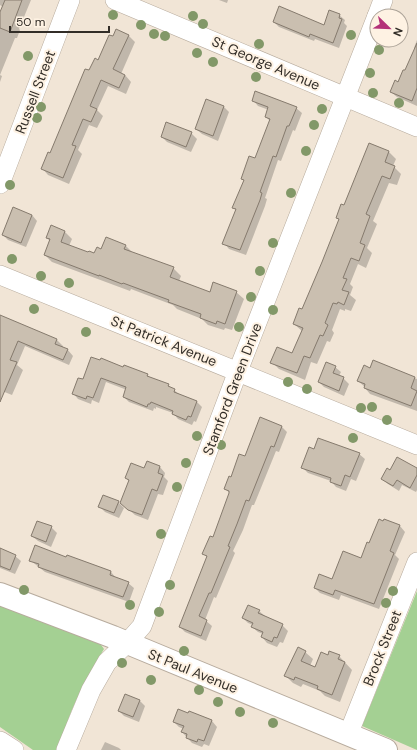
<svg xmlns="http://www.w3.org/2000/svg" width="417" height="750" font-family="'DM Sans',sans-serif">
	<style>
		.green { fill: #a4d093 }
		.shadow { fill: #0003 }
		.building { fill: #cabfb0; stroke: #857a6d }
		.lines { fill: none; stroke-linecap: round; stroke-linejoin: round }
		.minor-casing { stroke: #b7ab9d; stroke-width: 20 }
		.major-casing { stroke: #b7ab9d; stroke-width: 24 }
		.minor { stroke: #fff; stroke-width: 19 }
		.major { stroke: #fff; stroke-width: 22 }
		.tree { fill: #829868 }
		.labels { text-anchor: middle; stroke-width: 4; stroke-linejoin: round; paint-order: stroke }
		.street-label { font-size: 14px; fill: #322d27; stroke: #fef2e3 }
	</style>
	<rect width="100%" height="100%" fill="#f1e5d6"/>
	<g class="green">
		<polygon points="417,591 417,750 362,726"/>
		<path d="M0 604 99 642 104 649C85 680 67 714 59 750H33L0 727Z"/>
	</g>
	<g class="shadow">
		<polygon points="0,0 31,0 19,29 20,30 17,38 15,38 0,75 2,76 0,82 0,14 3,7 0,5"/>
		<polygon points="219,0 228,0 227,3"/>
		<polygon points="339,15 345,20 344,23 347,26 339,48 315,39 314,41 279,27 274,22 325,26"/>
		<polygon points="128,35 135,42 121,74 125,75 131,82 126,94 108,86 97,110 103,116 97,128 89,125 78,150 82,154 69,184 48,175 42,168 51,154 90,72 113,37"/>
		<polygon points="417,40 417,106 397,97 391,92 405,72 415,50 414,48"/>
		<polygon points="253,100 296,108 302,113 295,131 293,130 281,161 278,160 265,198 267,199 265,206 246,255 229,249 224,243 236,210 233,208 244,181 242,179 256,159 270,121 266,117 269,110 258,106"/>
		<polygon points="207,101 224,107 229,112 218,141 202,134 196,129"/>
		<polygon points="191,133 197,139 191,152 167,142 162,137"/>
		<polygon points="369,145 389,152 396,159 393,166 401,174 397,185 389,183 373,221 377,224 367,248 372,253 366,268 358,264 350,284 353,287 350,295 356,300 351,311 345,309 345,311 340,309 332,330 334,333 330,342 327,341 317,364 311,362 305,380 279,369 272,362 293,355 302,331 294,324 303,310 339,220 337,217 344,206"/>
		<polygon points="32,215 37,221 26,247 8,240 3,235"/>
		<polygon points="64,231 72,239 69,246 89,254 95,254 102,250 126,246 133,253 173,268 181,276 179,281 210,293 236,292 244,299 232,330 225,328 224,330 208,325 202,319 177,309 173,305 131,289 130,291 52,262 45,255 50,241 47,238"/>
		<polygon points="0,316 57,340 63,346 63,348 67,349 73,356 69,365 25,346 17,365 23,370 12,395 2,391 0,395"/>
		<polygon points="373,361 417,379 417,411 370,394 365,388 365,387 358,381 370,369"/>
		<polygon points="335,367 341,372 339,376 343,378 349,384 344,396 324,387 319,382"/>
		<polygon points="124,368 147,375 151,378 168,385 180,395 197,402 202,407 196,422 194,421 192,425 178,419 173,413 156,407 156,409 154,408 153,411 129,402 124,397 127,390 106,382 99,403 92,400 91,404 78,399 73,393 83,381"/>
		<polygon points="282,427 287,432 279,452 276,451 254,505 252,505 243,530 233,551 235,553 216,598 214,597 205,620 212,626 206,641 185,632 180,627 208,558 203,553 214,538 230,493 225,489 245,457"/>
		<polygon points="359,454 365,459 356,481 351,479 346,491 336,487 331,481 308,473 302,467"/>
		<polygon points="147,463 160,467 165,473 164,477 168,481 163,495 158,494 148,520 135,515 127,508 129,481 126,478 145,469"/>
		<polygon points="417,469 417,490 416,492 402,485 399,491 388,484 382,479 390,471"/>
		<polygon points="118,502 124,508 119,518 105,512 99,506"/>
		<polygon points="385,520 400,526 405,532 395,555 399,559 379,609 341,595 339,600 320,593 315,588 333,580 362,559"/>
		<polygon points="51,527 57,533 51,547 38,541 32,536"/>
		<polygon points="0,549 15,556 21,561 15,574 0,568"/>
		<polygon points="68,556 111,572 116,578 128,583 134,588 129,602 45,572 30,560 67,558"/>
		<polygon points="259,611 265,616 264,617 282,625 288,631 283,643 280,642 277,647 267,643 262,637 263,634 258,632 252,627 253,625 248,623 243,618"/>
		<polygon points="305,652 313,659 310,666 315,669 328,656 339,656 352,670 340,702 325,696 320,691 303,684 301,687 293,683 286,676"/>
		<polygon points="140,701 145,706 139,722 124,716 119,711"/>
		<polygon points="190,712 212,721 217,727 209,746 204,744 202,747 192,743 182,732 184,729 179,727 174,722 189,715"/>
		<polygon points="105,742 119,748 121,750 101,750"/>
	</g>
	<g class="building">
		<polygon points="5,0 22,0 10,32 0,28 0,12"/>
		<polygon points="279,6 324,25 329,10 340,14 339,18 342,19 333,43 310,34 309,37 273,22"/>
		<polygon points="116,29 129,35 113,69 125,75 119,88 101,80 90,106 97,109 91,122 83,119 72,145 76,146 63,178 41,169 48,152 50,153 85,69 89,70 95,58 98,60 109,35 113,36"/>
		<polygon points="417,43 417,88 412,101 390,92 395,80 398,82 403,70 405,70"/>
		<polygon points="255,91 297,107 289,126 287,126 276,157 273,156 260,192 262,193 260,200 240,250 222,244 236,209 232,208 244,180 241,179 249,156 255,158 270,119 265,117 268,107 252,101"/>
		<polygon points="206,99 224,106 213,136 195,129"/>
		<polygon points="166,122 192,132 186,147 161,137"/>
		<polygon points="369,143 389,151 385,162 395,166 390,179 382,176 366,214 370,216 360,243 365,245 359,261 351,258 343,278 347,279 342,290 349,292 344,305 338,302 337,304 333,303 325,323 328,325 323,336 320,335 310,358 304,356 297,373 270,363 277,347 292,353 303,328 293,324 299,308 302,309 322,262 339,219 336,218 341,204 344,205"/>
		<polygon points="13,207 32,215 21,243 2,235"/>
		<polygon points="51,225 65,231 61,242 88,252 89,251 94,253 97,247 101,249 106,237 126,245 124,249 174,267 170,277 210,292 213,282 237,291 225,324 217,321 216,324 200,318 201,314 168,302 169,300 123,283 122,284 99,275 99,276 44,255 50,239 46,238"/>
		<polygon points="0,315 57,339 55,344 68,349 63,360 18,341 10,360 17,362 0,402"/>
		<polygon points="91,357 100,360 101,358 123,367 124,365 148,374 147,376 169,384 168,386 175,389 174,392 197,401 191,417 188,416 186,420 172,414 173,411 151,402 150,404 148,404 147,407 123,397 126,387 101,378 93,398 87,396 86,399 72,394 78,378 83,379"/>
		<polygon points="373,360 415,377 411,388 417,391 411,406 364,388 365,384 357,381 364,365 370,368"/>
		<polygon points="326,362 336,366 333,373 344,377 339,391 318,382"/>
		<polygon points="260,417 282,426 274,447 271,446 249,501 246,500 237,524 228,546 230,547 211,593 209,593 199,616 207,620 201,636 179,627 207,556 202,554 210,536 213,537 229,493 229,491 224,489 229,476 231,477 239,454 245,456"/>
		<polygon points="318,438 360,453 350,477 345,475 341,486 330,482 331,478 301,468 309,447 314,449"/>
		<polygon points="397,457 417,468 417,475 410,488 397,480 393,486 381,479 387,468 390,470"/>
		<polygon points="147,461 160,466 158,473 163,475 157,491 152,489 142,515 128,510 120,503 129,480 125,478 131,463 144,468"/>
		<polygon points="103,495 119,501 114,513 98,507"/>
		<polygon points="379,519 383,521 384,519 400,525 390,551 394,553 374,604 335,590 333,595 314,588 319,574 332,579 343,551 361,558 367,542 369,543"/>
		<polygon points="37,521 52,526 46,542 31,536"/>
		<polygon points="35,545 66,557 67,555 111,571 110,575 129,582 123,597 38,567 39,564 29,561"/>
		<polygon points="0,548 16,555 10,570 0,566"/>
		<polygon points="248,605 260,610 258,613 283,624 277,638 274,637 272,642 261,637 263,632 251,627 253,623 242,618"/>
		<polygon points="298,647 306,651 301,661 315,667 321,652 328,655 329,651 340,655 338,659 345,662 332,695 317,689 318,686 295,677 294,680 284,676"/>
		<polygon points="125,694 140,700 133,717 118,711"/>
		<polygon points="178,709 188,713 189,711 212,720 204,741 198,739 197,742 186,738 187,734 181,732 184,726 173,722"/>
	</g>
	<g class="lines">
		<g class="minor-casing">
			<g id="minor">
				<polyline points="115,0 417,127"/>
				<polyline points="377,16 383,0"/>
				<polyline points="0,184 70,0"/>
				<polyline points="0,275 417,445"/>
				<polyline points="348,735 417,562"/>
				<polyline points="0,741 14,750"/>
				<polyline points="66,750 91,690 107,662 127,643 142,626 238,371 377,16"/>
			</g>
		</g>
		<g class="major-casing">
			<polyline id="major" points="0,594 113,637 386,750"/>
		</g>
		<use href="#minor" class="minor"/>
		<use href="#major" class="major"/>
	</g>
	<g class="tree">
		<circle cx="113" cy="15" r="5"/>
		<circle cx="193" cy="16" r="5"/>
		<circle cx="203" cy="24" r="5"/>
		<circle cx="141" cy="25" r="5"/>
		<circle cx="154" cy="34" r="5"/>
		<circle cx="351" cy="35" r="5"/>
		<circle cx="165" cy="36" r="5"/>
		<circle cx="259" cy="44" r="5"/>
		<circle cx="379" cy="50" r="5"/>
		<circle cx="197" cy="53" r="5"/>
		<circle cx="28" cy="56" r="5"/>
		<circle cx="213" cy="62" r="5"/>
		<circle cx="370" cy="73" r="5"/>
		<circle cx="256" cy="77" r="5"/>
		<circle cx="373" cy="93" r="5"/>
		<circle cx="399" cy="103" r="5"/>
		<circle cx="41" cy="107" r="5"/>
		<circle cx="322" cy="109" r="5"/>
		<circle cx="37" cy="118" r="5"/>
		<circle cx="314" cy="125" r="5"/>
		<circle cx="306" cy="151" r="5"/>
		<circle cx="10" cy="185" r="5"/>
		<circle cx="291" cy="193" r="5"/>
		<circle cx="273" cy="243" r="5"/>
		<circle cx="12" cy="259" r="5"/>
		<circle cx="260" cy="271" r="5"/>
		<circle cx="41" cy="276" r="5"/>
		<circle cx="69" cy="283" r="5"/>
		<circle cx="251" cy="297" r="5"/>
		<circle cx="34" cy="309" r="5"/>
		<circle cx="273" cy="310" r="5"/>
		<circle cx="239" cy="327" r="5"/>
		<circle cx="86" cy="332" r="5"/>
		<circle cx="288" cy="382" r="5"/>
		<circle cx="307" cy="389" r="5"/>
		<circle cx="372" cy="407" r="5"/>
		<circle cx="361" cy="408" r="5"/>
		<circle cx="387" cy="420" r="5"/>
		<circle cx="197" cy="436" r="5"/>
		<circle cx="353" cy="438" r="5"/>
		<circle cx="221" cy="445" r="5"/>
		<circle cx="186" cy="463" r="5"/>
		<circle cx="177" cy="487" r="5"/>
		<circle cx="161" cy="534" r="5"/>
		<circle cx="170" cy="585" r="5"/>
		<circle cx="24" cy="590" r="5"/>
		<circle cx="393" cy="591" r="5"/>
		<circle cx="386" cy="603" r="5"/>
		<circle cx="130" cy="605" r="5"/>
		<circle cx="159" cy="612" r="5"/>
		<circle cx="184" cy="651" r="5"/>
		<circle cx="122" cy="663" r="5"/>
		<circle cx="151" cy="680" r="5"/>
		<circle cx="199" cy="690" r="5"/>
		<circle cx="218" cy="702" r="5"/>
		<circle cx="240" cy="712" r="5"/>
		<circle cx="273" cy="723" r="5"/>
	</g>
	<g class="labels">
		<g class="street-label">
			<text transform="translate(266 63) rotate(23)" y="5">St George Avenue</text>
			<text transform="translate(35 92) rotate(-69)" y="5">Russell Street</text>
			<text transform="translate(164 341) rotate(22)" y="5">St Patrick Avenue</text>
			<text transform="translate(232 389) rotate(-69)" y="5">Stamford Green Drive</text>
			<text transform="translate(382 648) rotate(-68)" y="5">Brock Street</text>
			<text transform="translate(193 671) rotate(22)" y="5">St Paul Avenue</text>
		</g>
	</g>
	<g transform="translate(389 28) rotate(113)"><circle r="19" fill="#fef2e3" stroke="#aca398"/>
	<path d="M0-3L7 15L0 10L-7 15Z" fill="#b43178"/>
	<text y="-6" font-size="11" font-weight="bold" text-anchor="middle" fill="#322d27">N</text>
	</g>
	<path d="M10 26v6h99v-6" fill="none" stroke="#322d27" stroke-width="2"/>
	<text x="16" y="26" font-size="12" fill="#322d27" stroke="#fef2e3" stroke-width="3" paint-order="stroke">50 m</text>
</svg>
